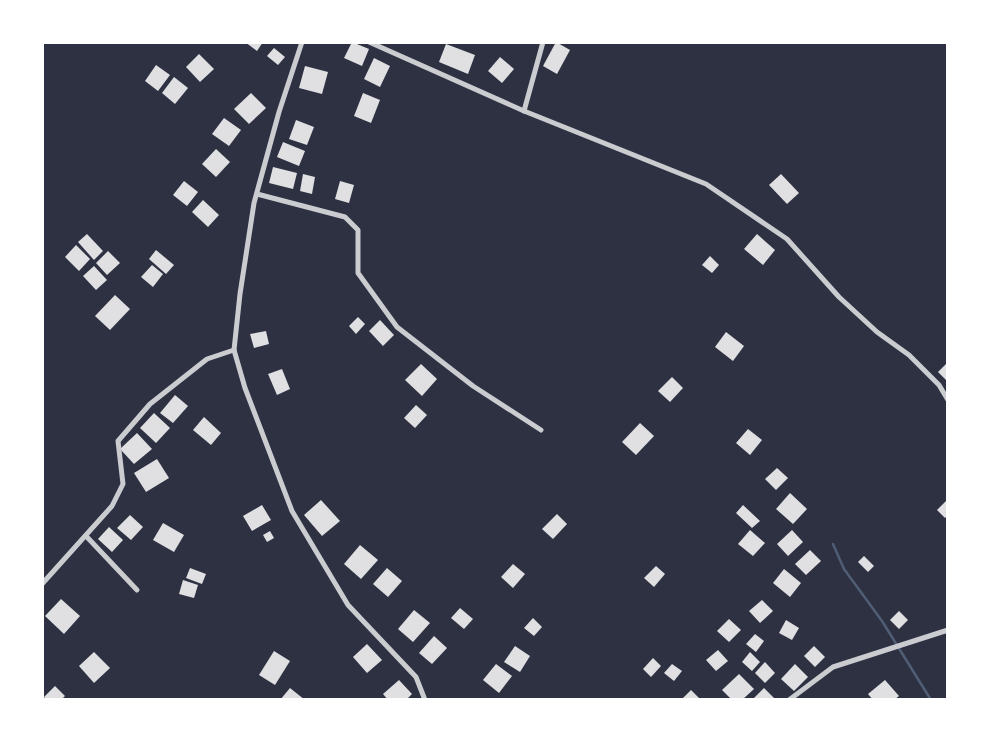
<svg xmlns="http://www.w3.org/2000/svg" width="990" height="742" font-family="'Titillium Web',sans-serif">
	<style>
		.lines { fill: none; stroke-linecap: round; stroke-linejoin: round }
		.stream { stroke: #4f5d75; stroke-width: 2.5 }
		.building { fill: #e0e0e3 }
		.minor { stroke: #caccd0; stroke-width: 5 }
	</style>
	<rect width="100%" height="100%" fill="#2d3142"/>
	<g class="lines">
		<polyline class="stream" points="833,544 844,569 882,621 931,700"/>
	</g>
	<g class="building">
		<polygon points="245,42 263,42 257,51"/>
		<polygon points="352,42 369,49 362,66 344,58"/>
		<polygon points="556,42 570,50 557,74 543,66"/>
		<polygon points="446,44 475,55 468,74 439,62"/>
		<polygon points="274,48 285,57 278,65 267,56"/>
		<polygon points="199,54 214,69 200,82 186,67"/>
		<polygon points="500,57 514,69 502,83 488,71"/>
		<polygon points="374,58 390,66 380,87 364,79"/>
		<polygon points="156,65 170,75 158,91 145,81"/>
		<polygon points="305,66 328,72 322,94 299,88"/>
		<polygon points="174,77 188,88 175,104 162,93"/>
		<polygon points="251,93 266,108 249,124 234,109"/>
		<polygon points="363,93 380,100 371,123 354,116"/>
		<polygon points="224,118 241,130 229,146 212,134"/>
		<polygon points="296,120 314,127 307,145 289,139"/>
		<polygon points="283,142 305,151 299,166 277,157"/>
		<polygon points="216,149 230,162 216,177 202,164"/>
		<polygon points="273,167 297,173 293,189 269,183"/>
		<polygon points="303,174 315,177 312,194 300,191"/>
		<polygon points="781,174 799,193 787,204 769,185"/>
		<polygon points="184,181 198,192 187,206 173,195"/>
		<polygon points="340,181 354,185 349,203 335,199"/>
		<polygon points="203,200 219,215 208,227 192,212"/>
		<polygon points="87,234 103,251 94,260 78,242"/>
		<polygon points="757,234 775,250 763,265 744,249"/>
		<polygon points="76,245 90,259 79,271 65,257"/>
		<polygon points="156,250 174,265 166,274 149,259"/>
		<polygon points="108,251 120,263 107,275 96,263"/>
		<polygon points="710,256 719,265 712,273 702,265"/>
		<polygon points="152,265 163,274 153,287 141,277"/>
		<polygon points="94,266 107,280 96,290 83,276"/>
		<polygon points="115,295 130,309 110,330 95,316"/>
		<polygon points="358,317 365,324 356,334 349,326"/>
		<polygon points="380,320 394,335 383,346 369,331"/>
		<polygon points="266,331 269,344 254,348 250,334"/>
		<polygon points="726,332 744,346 733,361 715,347"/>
		<polygon points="948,362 948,382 938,372"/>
		<polygon points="421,364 437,379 422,396 405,380"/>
		<polygon points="282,369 290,389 277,395 268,374"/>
		<polygon points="672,377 683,388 670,402 658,391"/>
		<polygon points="175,395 188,406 173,423 160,413"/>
		<polygon points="416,405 427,415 415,428 404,418"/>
		<polygon points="154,413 170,428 156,443 140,428"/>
		<polygon points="204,417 221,433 211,445 193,430"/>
		<polygon points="640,423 654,436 636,455 622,442"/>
		<polygon points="748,429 762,440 750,455 736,443"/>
		<polygon points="137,433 152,449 134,464 120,449"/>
		<polygon points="157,459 169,478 146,492 134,473"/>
		<polygon points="777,468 788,478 776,490 765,479"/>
		<polygon points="790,493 807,509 793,524 776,509"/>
		<polygon points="321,500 340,521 322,536 304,515"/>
		<polygon points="946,501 948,503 948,515 945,518 937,510"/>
		<polygon points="262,505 271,520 252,531 243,516"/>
		<polygon points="743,505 760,521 752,528 736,513"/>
		<polygon points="557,514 567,524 553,539 542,529"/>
		<polygon points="130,515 143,527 131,540 117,528"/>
		<polygon points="163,523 184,535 174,552 153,540"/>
		<polygon points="109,527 123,540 112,552 98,539"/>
		<polygon points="750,530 765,543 753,556 738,544"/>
		<polygon points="792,530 803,542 788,556 777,544"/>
		<polygon points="270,531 274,538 267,542 263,535"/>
		<polygon points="360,545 378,560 361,579 344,564"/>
		<polygon points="810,550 821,561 806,575 795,564"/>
		<polygon points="864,556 874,566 868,572 858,562"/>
		<polygon points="513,564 525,574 513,588 501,577"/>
		<polygon points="656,566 665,574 654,587 644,578"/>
		<polygon points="190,568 206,574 202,584 186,578"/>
		<polygon points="387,568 402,581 388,597 373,584"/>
		<polygon points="784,569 801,583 790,597 773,583"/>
		<polygon points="183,580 198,585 194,598 179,594"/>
		<polygon points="61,599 80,616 64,634 45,616"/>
		<polygon points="762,600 773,611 760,623 749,611"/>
		<polygon points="460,608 473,619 464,629 451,618"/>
		<polygon points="414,610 430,623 413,642 398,629"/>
		<polygon points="899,611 908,620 899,629 890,620"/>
		<polygon points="533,618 542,627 534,636 524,628"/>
		<polygon points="729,619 741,630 729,642 717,631"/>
		<polygon points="786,620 799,628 792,640 779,633"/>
		<polygon points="755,634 764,641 756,652 746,644"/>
		<polygon points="434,636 447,648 432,664 419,653"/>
		<polygon points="367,644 382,660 367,673 353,657"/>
		<polygon points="515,646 530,656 520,672 504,662"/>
		<polygon points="814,646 825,657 815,667 804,656"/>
		<polygon points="718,650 728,661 716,671 706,660"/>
		<polygon points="274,651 290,661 275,685 259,675"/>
		<polygon points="94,652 110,668 94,683 79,666"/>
		<polygon points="750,652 760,662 752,671 742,662"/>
		<polygon points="653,658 661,666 651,677 643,669"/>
		<polygon points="765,662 775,673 765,683 755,673"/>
		<polygon points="496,664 512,676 499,693 483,680"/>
		<polygon points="672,664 682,671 674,681 664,673"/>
		<polygon points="795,664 808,677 794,691 781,679"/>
		<polygon points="739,674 754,689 742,700 732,700 722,690"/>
		<polygon points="399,680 412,694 406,700 388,700 383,694"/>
		<polygon points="885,680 899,696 894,700 873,700 868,694"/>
		<polygon points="55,686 65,696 61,700 47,700 44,697"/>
		<polygon points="290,688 305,700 280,700"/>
		<polygon points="764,688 776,700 752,700"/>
		<polygon points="691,690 701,700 681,700"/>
	</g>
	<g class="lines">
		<g class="minor">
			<polyline points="302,42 279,112 254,203 240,294 234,350 245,388 292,511 348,605 416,677 425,700"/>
			<polyline points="369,42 524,111 706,184 787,239 839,297 877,332 909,355 939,385 948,400"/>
			<polyline points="524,111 543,42"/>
			<polyline points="257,194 345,217 358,230 358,273 397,327 473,386 541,430"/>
			<polyline points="86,536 137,590"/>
			<polyline points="42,584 112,506 123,484 118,441 150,404 207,359 234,350"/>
			<polyline points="789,700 833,667 948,630"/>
		</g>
	</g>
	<rect width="990" height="742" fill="none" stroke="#ffffff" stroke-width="88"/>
</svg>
